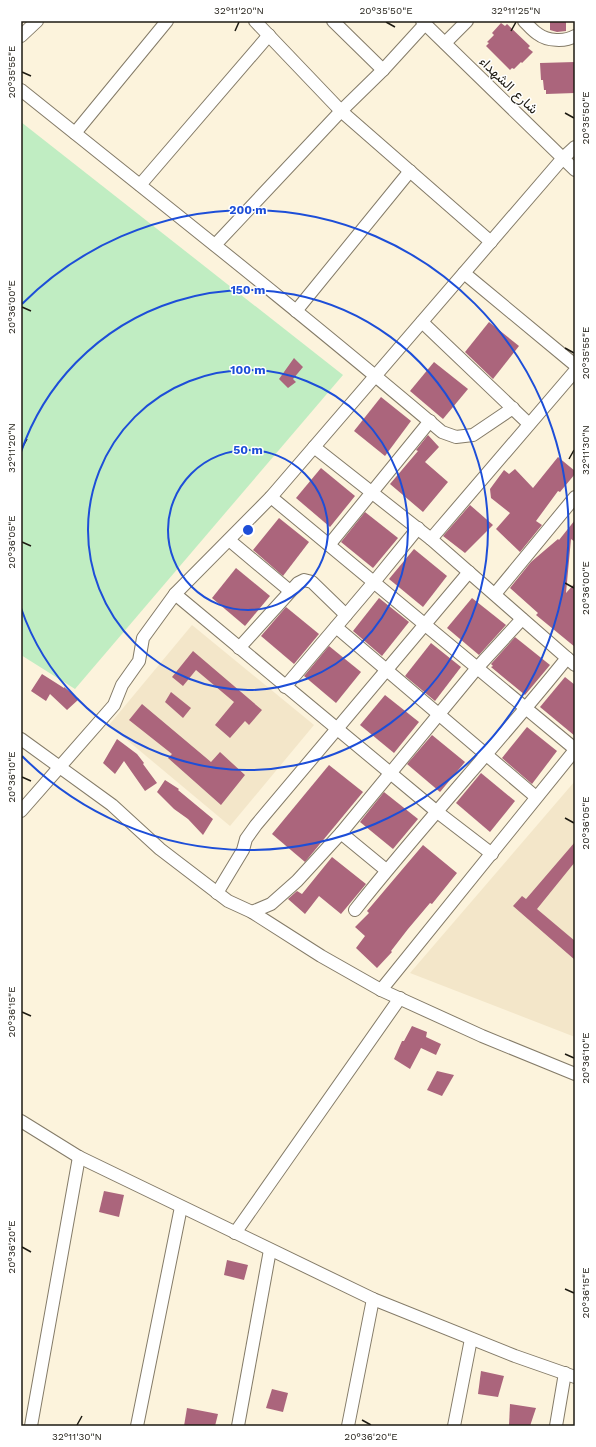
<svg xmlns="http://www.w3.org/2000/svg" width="596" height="1447" font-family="'Work Sans',Vazirmatn,sans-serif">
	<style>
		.built { fill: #f3e6c9 }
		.green { fill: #c0edc2 }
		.building { fill: #ab657c }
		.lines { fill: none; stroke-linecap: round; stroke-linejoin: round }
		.minor-casing { stroke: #847b68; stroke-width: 14 }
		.minor { stroke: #fff; stroke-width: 12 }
		.ticks { fill: none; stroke: #1d1a12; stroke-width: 1.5 }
		.ring { fill: none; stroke: #1d4ed8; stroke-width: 2 }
		.labels { text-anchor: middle; stroke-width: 3; stroke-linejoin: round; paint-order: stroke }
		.street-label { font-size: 14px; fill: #1d1a12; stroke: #fff }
		.centre { fill: #1d4ed8; stroke: #fff; stroke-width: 2 }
		.ring-label { font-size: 12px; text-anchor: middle; font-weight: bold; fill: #1d4ed8; stroke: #fff; stroke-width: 3; stroke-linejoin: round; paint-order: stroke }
		.neatline { fill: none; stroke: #1d1a12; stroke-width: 1.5 }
		.ticks-label { font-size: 10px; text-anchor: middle; fill: #1d1a12 }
	</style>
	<rect width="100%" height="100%" fill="#fcf3dc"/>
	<g class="built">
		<polygon points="192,625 314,725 230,826 109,725"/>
		<polygon points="575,781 575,1037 410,973"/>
	</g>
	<polygon class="green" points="21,122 343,375 75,689 21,655"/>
	<g class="building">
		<polygon points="550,21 566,21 566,31 557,32 550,30"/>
		<polygon points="501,23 505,26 507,24 530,46 528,48 533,52 522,63 521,62 514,69 512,68 510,70 486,46 489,43 487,42 494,35 492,33"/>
		<polygon points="575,62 575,93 546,94 546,90 544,90 543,80 541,80 540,63"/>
		<polygon points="489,322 519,346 493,379 465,352"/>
		<polygon points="294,358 303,367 293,379 296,382 288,388 279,379"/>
		<polygon points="434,362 468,389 443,419 410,391"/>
		<polygon points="381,397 411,421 385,456 354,431"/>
		<polygon points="428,435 439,447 425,462 448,482 423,512 390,484 418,451 416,450"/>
		<polygon points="558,457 575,471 575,474 560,492 558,491 536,521 542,525 520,552 496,529 510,513 491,498 490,489 504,470 509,474 515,469 533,488"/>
		<polygon points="321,468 355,496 330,527 296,498"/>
		<polygon points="470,505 493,525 465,553 443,536"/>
		<polygon points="365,512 398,538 373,568 341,542"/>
		<polygon points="279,518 309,542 283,576 253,550"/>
		<polygon points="575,520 575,542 571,539 566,593 575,583 575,647 536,615 538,613 510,588 531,562 558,539 559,540"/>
		<polygon points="414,549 447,576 423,607 389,579"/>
		<polygon points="236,568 270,596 245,626 212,598"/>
		<polygon points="379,598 409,622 382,656 353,631"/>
		<polygon points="472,598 506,625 479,655 447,628"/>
		<polygon points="286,607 319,634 294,664 261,636"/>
		<polygon points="515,637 550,665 525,695 491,667 493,666 491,664"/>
		<polygon points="431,643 461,667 435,701 405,676"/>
		<polygon points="329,646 361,672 336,703 304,676"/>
		<polygon points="193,651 262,710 249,725 245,721 230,738 215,725 234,702 196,670 183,686 172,677"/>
		<polygon points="42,674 64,688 64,687 79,699 67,710 50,694 46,701 31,691"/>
		<polygon points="565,677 575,685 575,736 540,707"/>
		<polygon points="171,692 191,708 183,718 165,702"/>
		<polygon points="385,695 419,722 394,753 360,725"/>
		<polygon points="142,704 211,762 220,752 245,775 221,805 168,758 172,754 129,720"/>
		<polygon points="527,727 557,751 532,784 502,758"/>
		<polygon points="432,735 465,762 440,792 407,764"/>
		<polygon points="117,739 137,754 144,763 143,764 157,783 145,791 124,761 115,774 103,763"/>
		<polygon points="329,765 363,792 305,862 272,834"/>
		<polygon points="481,773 515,801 490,832 456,803"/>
		<polygon points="165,780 179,789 178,790 213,819 203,835 188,819 174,809 157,792"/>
		<polygon points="384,792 418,819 393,849 360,822"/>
		<polygon points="575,842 575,862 537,909 575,941 575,960 513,906 522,896 526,899"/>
		<polygon points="423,845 457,873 432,904 430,903 408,929 391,951 392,952 377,968 356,948 365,936 355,927 369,913 367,911"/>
		<polygon points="332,857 366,884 341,914 319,896 305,914 288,899 297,891 302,894"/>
		<polygon points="412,1026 427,1032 426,1037 441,1044 436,1055 421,1048 410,1069 394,1059 402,1041 404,1041"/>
		<polygon points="437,1071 454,1075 442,1096 427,1090"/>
		<polygon points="104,1191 124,1195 119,1217 99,1212"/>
		<polygon points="227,1260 248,1265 244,1280 224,1275"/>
		<polygon points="481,1371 504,1376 498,1397 478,1394"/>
		<polygon points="272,1389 288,1393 283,1412 266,1408"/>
		<polygon points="510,1404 536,1408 530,1426 509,1426"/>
		<polygon points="187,1408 218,1414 215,1426 184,1426"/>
	</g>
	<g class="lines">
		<g class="minor-casing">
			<g id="minor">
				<polyline points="255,21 341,111 491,242"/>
				<polyline points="333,21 383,70"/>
				<polyline points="422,21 575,170"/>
				<path d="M524 21C528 25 533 31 538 34 547 41 565 42 575 36"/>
				<polyline points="21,36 37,21"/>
				<polyline points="445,43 467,21"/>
				<path d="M21 90C162 203 304 315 442 432L456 437 473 435 513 408"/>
				<polyline points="75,133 167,21"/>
				<polyline points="140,185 269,35"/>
				<polyline points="215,245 341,111 383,70 425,24"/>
				<polyline points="464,273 575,365"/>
				<polyline points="296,311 410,171"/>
				<polyline points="422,322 529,424"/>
				<polyline points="314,447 431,539 575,665"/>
				<polyline points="271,497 575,749"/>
				<polyline points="431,539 575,371"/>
				<polyline points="229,540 290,591"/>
				<polyline points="329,545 430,421"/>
				<polyline points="175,594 436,811 492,854"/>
				<polyline points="495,594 575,497"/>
				<polyline points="336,627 536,797"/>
				<polyline points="239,648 298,583 304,580 312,582 346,615"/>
				<polyline points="285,687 374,582 418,528"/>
				<polyline points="21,739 112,805 160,849 228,901 252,912 321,956 381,990 482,1036 575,1074"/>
				<polyline points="21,811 114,705 122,685 139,661 143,638 175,594 271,497 563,158 575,147"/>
				<polyline points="341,833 386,870"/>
				<polyline points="217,893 243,850 246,839 256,825 469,572"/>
				<path d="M355 910C423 824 498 744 567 658"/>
				<polyline points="252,912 271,904 297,881 341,833 477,668 522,619"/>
				<polyline points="381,990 575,750"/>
				<polyline points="21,1121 79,1157 373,1299 515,1356 575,1377"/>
				<polyline points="235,1233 400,998"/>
				<polyline points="31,1426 79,1157"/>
				<polyline points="137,1426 181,1207"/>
				<polyline points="238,1426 270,1250"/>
				<polyline points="348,1426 373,1299"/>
				<polyline points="454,1426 471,1339"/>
				<polyline points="556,1426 565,1373"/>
			</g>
		</g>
		<use href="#minor" class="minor"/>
	</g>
	<path class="ticks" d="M386 22 395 27M235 31 239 22M511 31 516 22M22 72 31 76M565 113 574 118M22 307 31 311M565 348 574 353M22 448 27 439M569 459 574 450M22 542 31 546M565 583 574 588M22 777 31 781M565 818 574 823M22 1012 31 1016M565 1054 574 1058M22 1247 31 1252M565 1289 574 1293M362 1420 371 1425M77 1425 82 1416"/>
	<g class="ring">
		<circle cx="248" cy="530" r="80"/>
		<circle cx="248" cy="530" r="160"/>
		<path d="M21 452A240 240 0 1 1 21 608"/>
		<path d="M22 304A320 320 0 1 1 22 756"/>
	</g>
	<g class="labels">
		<g class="street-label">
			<text transform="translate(509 85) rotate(44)" y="5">شارع الشهداء</text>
		</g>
	</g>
	<circle cx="248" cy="530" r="6" class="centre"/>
	<g class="ring-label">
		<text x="248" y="214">200 m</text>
		<text x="248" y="294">150 m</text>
		<text x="248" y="374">100 m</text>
		<text x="248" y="454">50 m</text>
	</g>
	<rect width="596" height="1447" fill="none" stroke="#ffffff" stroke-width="44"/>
	<rect x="22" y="22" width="552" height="1403" class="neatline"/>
	<g class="ticks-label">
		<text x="239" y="14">32°11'20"N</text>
		<text x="386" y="14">20°35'50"E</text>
		<text x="516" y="14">32°11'25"N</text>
		<text transform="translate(11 72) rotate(-90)" y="4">20°35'55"E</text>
		<text transform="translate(585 118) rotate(-90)" y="4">20°35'50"E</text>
		<text transform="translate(11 307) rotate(-90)" y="4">20°36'00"E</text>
		<text transform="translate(585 353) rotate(-90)" y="4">20°35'55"E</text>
		<text transform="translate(11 448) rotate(-90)" y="4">32°11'20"N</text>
		<text transform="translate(585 450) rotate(-90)" y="4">32°11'30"N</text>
		<text transform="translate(11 542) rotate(-90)" y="4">20°36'05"E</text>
		<text transform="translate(585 588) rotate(-90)" y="4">20°36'00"E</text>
		<text transform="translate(11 777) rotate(-90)" y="4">20°36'10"E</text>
		<text transform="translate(585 823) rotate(-90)" y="4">20°36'05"E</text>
		<text transform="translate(11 1012) rotate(-90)" y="4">20°36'15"E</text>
		<text transform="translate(585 1058) rotate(-90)" y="4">20°36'10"E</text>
		<text transform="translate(11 1247) rotate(-90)" y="4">20°36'20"E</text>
		<text transform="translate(585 1293) rotate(-90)" y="4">20°36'15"E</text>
		<text x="77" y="1440">32°11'30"N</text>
		<text x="371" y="1440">20°36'20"E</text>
	</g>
</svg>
